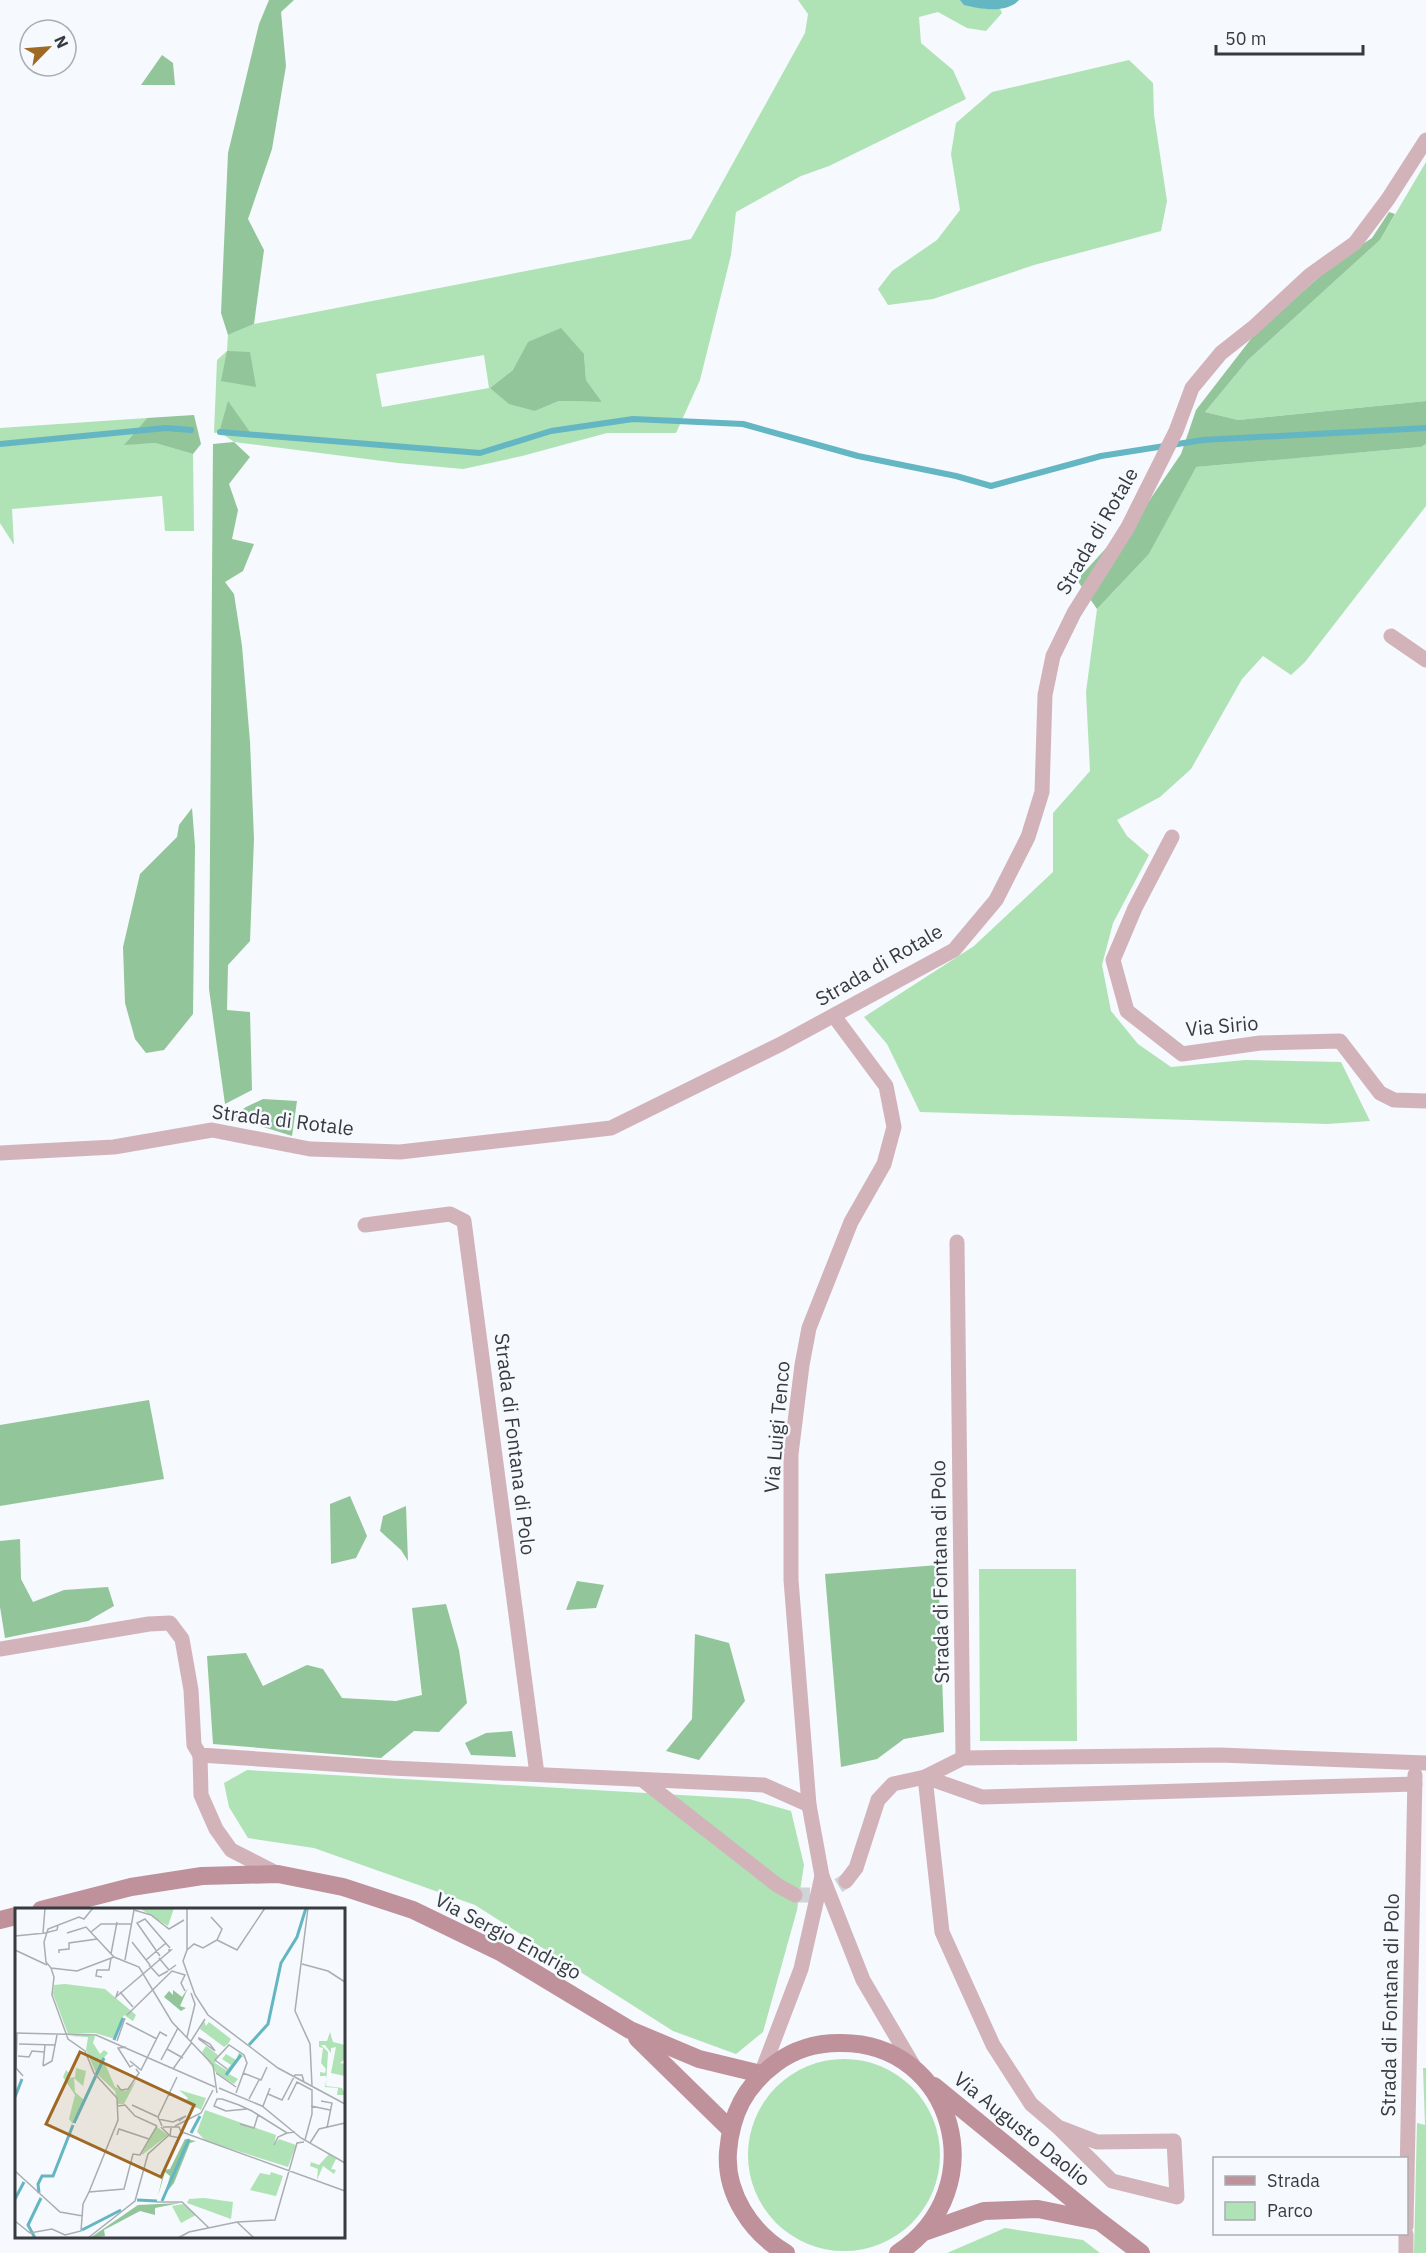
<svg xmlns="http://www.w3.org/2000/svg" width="1426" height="2253" font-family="'IBM Plex Sans',sans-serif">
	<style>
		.green { fill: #afe2b5; fill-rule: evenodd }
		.forest { fill: #92c599 }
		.water { fill: #64b6c3 }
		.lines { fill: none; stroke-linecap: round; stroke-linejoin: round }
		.stream { stroke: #64b6c3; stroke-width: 6 }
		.street-tunnel { stroke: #d0d3d7; stroke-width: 15; stroke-dasharray: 15 8; stroke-linecap: butt }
		.street { stroke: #d2b3ba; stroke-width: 15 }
		.secondary { stroke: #be919b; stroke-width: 18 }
		.labels { text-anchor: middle; stroke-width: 5; stroke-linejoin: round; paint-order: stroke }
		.street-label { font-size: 20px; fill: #373a3e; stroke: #f6f9fd }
		.inset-river { fill: none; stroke: #64b6c3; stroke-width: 3 }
		.inset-road { fill: none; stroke: #aaadb1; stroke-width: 1.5 }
		.view { fill: #9f6923; fill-opacity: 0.15; stroke: #9f6923; stroke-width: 3 }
		.inset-edge { fill: none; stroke: #373a3e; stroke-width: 3 }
	</style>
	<rect width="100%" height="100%" fill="#f6f9fd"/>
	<g class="green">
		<path d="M798 0H996L1002 13 986 31 967 28 938 12 919 17 921 43 953 70 966 99 829 166 801 176 736 212 731 255 700 380 676 433H607L522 456 463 469 398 463 234 442 220 432 214 433 217 360 227 351 228 335 254 324 691 239 805 33 808 14ZM584 354 586 380 602 402 559 401 535 411 490 388 513 370ZM484 355 489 388 382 407 376 374Z"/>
		<polygon points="1129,60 1153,83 1154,115 1167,201 1161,231 1034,265 933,299 888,305 878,289 892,271 937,240 960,210 951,154 956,123 992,92"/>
		<polygon points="1426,162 1426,401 1238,420 1205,412 1248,360 1380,240"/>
		<polygon points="147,418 125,444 155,443 193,454 194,531 165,531 162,496 12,509 14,545 0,523 0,428"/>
		<polygon points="1426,444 1426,506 1305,662 1291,675 1263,656 1242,679 1191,769 1160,797 1117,820 1127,836 1149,855 1113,923 1102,965 1111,1011 1138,1044 1171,1067 1245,1060 1341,1062 1370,1121 1327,1124 920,1112 887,1044 864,1017 974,946 1053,872 1053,813 1090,771 1086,692 1097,609 1149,554 1195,467 1421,447"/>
		<polygon points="979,1569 1076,1569 1077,1741 980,1741"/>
		<polygon points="247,1770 749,1799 791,1811 804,1865 797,1910 763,2032 736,2054 673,2031 475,1905 314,1848 248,1838 229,1807 224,1783"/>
		<circle cx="844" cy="2155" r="96"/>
		<polygon points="1423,2068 1426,2068 1426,2253 1414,2253 1417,2123 1425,2125"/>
		<polygon points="1005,2228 1083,2240 1100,2253 947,2253"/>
	</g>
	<g class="forest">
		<polygon points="269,0 294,0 281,12 286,66 272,149 248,219 264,250 254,324 228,335 221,313 228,153 259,24"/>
		<polygon points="162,55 173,63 175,85 141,85"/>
		<polygon points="1389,212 1395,214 1380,240 1248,360 1205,412 1238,420 1426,401 1426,444 1421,447 1196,467 1149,554 1097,609 1077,580 1149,501 1181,454 1196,410 1254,335 1337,261 1372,238"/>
		<polygon points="561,328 584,354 586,380 602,402 559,401 535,411 509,404 490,388 513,370 528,342"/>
		<polygon points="227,351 250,352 256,387 221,381"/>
		<polygon points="228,401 250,432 219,433"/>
		<polygon points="194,415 201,444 193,454 155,443 124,445 147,418"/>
		<polygon points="234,442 250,457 229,484 238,510 232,539 254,544 243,571 225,582 234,594 242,646 250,742 254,839 250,941 228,965 227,1010 250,1012 252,1090 225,1104 209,989 213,444"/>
		<polygon points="192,808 195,846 193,1014 164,1050 146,1053 135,1039 125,1003 123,947 140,874 177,837 179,825"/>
		<polygon points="263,1099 297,1101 292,1136 232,1117 246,1107"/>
		<polygon points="149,1400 164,1479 0,1506 0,1425"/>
		<polygon points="350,1496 367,1536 356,1558 331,1564 330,1504"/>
		<polygon points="406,1506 408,1561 401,1550 380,1531 383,1516"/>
		<polygon points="20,1539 21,1579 33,1602 64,1590 108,1587 114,1606 88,1621 5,1638 0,1607 0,1541"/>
		<polygon points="938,1565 944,1732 904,1739 877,1759 841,1767 825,1574"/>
		<polygon points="577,1581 604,1585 596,1608 566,1610"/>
		<polygon points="446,1604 459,1650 467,1703 439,1732 414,1731 381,1758 213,1744 207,1656 246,1653 263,1686 307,1665 323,1669 342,1698 396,1701 422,1695 412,1608"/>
		<polygon points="695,1634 729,1643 745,1701 699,1760 666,1751 692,1719"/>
		<polygon points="512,1731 516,1757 471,1755 465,1743 486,1733"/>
	</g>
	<path class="water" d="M960 0H1019C1006 14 981 9 964 5Z"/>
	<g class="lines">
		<g class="stream">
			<polyline points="220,432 480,453 551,431 633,419 743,424 858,456 956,476 991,486 1101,456 1203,440 1426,428"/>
			<polyline points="0,444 166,428 191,430"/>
		</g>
		<polyline class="street-tunnel" points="795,1895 823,1895 846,1881"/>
		<g class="street">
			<polyline points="1391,636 1426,660"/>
			<polyline points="1172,837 1135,908 1113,960 1127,1011 1182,1054 1260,1043 1340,1041 1380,1093 1394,1100 1426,1101"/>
			<polyline points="834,1016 886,1086 894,1127 884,1164 851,1222 809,1328 802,1365 791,1454 791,1580 809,1805 822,1876 863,1980 916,2070"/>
			<polyline points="0,1153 114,1147 212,1130 310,1149 400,1152 611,1128 781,1044 954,950 996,900 1028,837 1042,792 1045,695 1053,656 1074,613 1128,527 1176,431 1192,388 1221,353 1254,327 1310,275 1355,243 1388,199 1426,140"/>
			<polyline points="365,1225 450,1214 464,1221 537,1774"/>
			<polyline points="957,1242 963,1758"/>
			<polyline points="0,1649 149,1624 170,1623 182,1639 191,1690 194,1745 200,1755 391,1768 764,1785 809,1805"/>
			<polyline points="200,1755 201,1795 216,1829 231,1850 278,1874"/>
			<polyline points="925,1777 942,1932 993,2045 1031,2104 1058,2127 1097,2142 1174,2141 1177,2197 1112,2181 1058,2127"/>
			<polyline points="925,1777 982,1797 1415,1784"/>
			<polyline points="644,1781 777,1885 795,1895"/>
			<polyline points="846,1881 856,1868 878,1800 893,1784 925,1777 963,1758 1220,1755 1426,1763"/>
			<polyline points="761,2074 801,1969 822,1876"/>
			<polyline points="1406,2226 1415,1775"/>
			<polyline points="1406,2253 1406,2234"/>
		</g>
		<g class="secondary">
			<polyline points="41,1910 131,1887 202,1876 278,1874 343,1887 413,1910 502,1953 630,2030 699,2059 761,2074"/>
			<polyline points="0,1920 16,1916"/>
			<polyline points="637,2038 730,2129"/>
			<polyline points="934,2086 1099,2221 1141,2253"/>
			<polyline points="924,2232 984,2211 1038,2209 1097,2221"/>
			<path d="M786 2253C751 2233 725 2193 728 2152 731 2114 745 2086 776 2063 795 2049 816 2043 839 2043 955 2041 995 2190 898 2253"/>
		</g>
	</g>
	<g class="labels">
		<g class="street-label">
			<text transform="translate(1097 531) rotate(-60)" y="7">Strada di Rotale</text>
			<text transform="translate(879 965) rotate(-30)" y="7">Strada di Rotale</text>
			<text transform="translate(1222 1026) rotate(-5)" y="7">Via Sirio</text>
			<text transform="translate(283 1120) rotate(7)" y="7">Strada di Rotale</text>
			<text transform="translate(777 1427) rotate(-85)" y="7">Via Luigi Tenco</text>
			<text transform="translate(515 1444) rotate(83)" y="7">Strada di Fontana di Polo</text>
			<text transform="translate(940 1572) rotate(-91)" y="7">Strada di Fontana di Polo</text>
			<text transform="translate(508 1936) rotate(28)" y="7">Via Sergio Endrigo</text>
			<text transform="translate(1390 2005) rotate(-89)" y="7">Strada di Fontana di Polo</text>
			<text transform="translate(1022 2129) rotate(39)" y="7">Via Augusto Daolio</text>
		</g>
	</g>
	<g transform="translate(15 1908)">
		<rect width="330" height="330" fill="#f6f9fd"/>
		<path d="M124 0H159L153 18ZM50 76 90 81 121 107 118 113 109 107 100 131 80 125 53 126 38 86 39 77ZM189 113 191 118 194 114 216 131 213 136 209 139 185 121ZM315 124 318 134 330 137V151L325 155 330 156V168L316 165 321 139 316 140V145L310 137H306L313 144 311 178 327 180 330 187H322L323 180 310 179 312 168H305V164L310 165 311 161 306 155 308 140 304 139V133H312ZM67 126 80 128 78 135 85 146 89 142 93 145 88 151 100 179 111 183 121 173 109 196H103L100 183 83 167 87 152 81 165 71 142 73 129 54 128ZM191 138 203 147 200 155 211 162 216 157 207 151 211 146 221 152 224 144 230 150 226 148 214 166 223 171 219 176 202 166 187 144ZM61 160 71 163 68 178 59 170 60 184 69 192 58 216 54 211 60 187 48 169 51 162 56 167 54 170 60 169ZM164 182 191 190 186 202 170 193 173 190ZM190 202 261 227 259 237 264 231 281 237 273 259 191 233 182 224ZM142 219 153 227 127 247V245ZM314 246 321 251 316 261 321 262 319 266 308 258 302 272 303 261 295 258 296 254 304 257ZM256 264 268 268 261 288 235 282 245 265 255 267ZM189 290 218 294 216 311 172 295 174 291ZM168 296 181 307 166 315 157 298Z" fill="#afe2b5"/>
		<path d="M173 80 165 98 171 100 166 103 149 89 154 83 158 87V82L167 89ZM170 231 181 233 175 235 159 275 150 286 155 268 150 264 143 288 149 262 155 261ZM165 295 140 300V307L125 303 89 322 90 328 75 330 123 297Z" fill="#92c599"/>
		<path class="inset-river" d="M99 132 108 110M234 137 253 116 266 55 282 29 291 0M211 167 226 147M0 189 7 171M59 215 89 150M176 225 185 208M24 285 23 276 27 268H38L58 217M0 291 9 274M122 292 142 293M147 293 174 231M67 322 106 302M20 330 13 317 26 290"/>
		<path class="inset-road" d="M78 0 69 11 64 9 33 21 29 34 31 54 36 60 62 63 99 49M172 0V42L168 53 180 87 193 107 263 160 330 196M293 0 280 103 295 136 297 178M76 24 86 16H117M28 25 30 0M52 25 71 19 99 49 124 59 157 114 198 157 202 185M0 28 30 25 42 22 43 17M202 32 222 42 250 0M117 34 135 57M0 42 32 57M172 42 179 36 188 40 202 32 207 21 196 9M44 45V42L54 41V35L82 31M96 46 102 14M145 48 122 15 130 11 155 40M144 50 154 62 161 57M110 52 119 2 136 7 154 21 169 12M131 52 151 35M287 56 313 63 330 74M134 57 144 68 153 63M36 60 39 69 37 87 53 131 70 143 79 165 102 190 103 212 74 284M87 69 81 68 82 62H94L96 50M103 83 101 89 156 42H153M105 84 118 99M112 107 157 63 170 67 166 75 170 83M111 115 142 131M0 125 81 127 200 179M2 125 1 160 8 168M172 129 180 96 176 85M184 130 195 136 200 143 184 131ZM102 133 110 110M176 133 190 111M4 136 40 137M111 139 103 140 115 159 118 157M152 141 168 150M3 148 14 149 17 143 29 144M146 152 163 120M115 153 126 162 145 124 152 128M28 158 37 153 42 127M28 158 30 137M158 161 177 134M212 161 200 152 214 137 229 147 232 155 221 185M201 165 221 179M228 165 246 172 252 159M102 177 106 182 113 181 124 165 121 161M204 180 247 198 286 230 330 255M154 186 181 199M253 186 267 192 280 167H287L289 174M234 191 244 172M273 192 282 174 297 182V206L290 232M306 193 317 195 312 220M117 197 143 209M103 198 110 197 120 208 142 218M248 198 255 180M296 198 315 202M232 201 211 203 199 198 202 191H207L224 197 237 203 272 225 280 224M143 211 158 214 171 208 164 213M225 216 239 220 243 207M147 218 143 209 162 169M160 218 186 205 198 182M148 219H164L167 226 163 230M156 220 155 228 165 230M167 224 330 283M102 227 104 221 134 231M295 235 304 221 330 215M259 237 263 229 272 225M0 263 45 304 68 308M142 294H167L194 320M0 313 15 325 37 321 50 327 66 323 68 296 74 284 109 281 118 246 125 247 142 218M222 314 239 330M73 330 120 293 133 246 154 227 146 219M163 330 174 324 222 314 260 312 282 235 289 234"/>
		<path class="view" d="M65 144 179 197 146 269 31 216Z"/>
		<rect width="330" height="330" class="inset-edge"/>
	</g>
	<rect x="1213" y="2157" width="195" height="78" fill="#f6f9fd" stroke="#aaadb1" stroke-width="1.5"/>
	<rect x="1225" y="2176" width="30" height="9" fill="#be919b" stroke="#aaadb1" stroke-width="1.5"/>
	<text x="1267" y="2187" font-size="18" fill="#373a3e">Strada</text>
	<rect x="1225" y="2202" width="30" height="18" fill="#afe2b5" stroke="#aaadb1" stroke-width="1.5"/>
	<text x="1267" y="2217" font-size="18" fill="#373a3e">Parco</text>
	<g transform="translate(48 48) rotate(65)"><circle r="28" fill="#f6f9fd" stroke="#aaadb1" stroke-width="1.5"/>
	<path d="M0-4.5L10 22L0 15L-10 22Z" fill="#9f6923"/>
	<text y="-9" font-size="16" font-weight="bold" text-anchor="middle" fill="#373a3e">N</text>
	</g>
	<path d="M1216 45v9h147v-9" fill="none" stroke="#373a3e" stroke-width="3"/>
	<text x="1225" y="45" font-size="18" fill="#373a3e" stroke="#f6f9fd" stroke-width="4.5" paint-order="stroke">50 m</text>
</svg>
